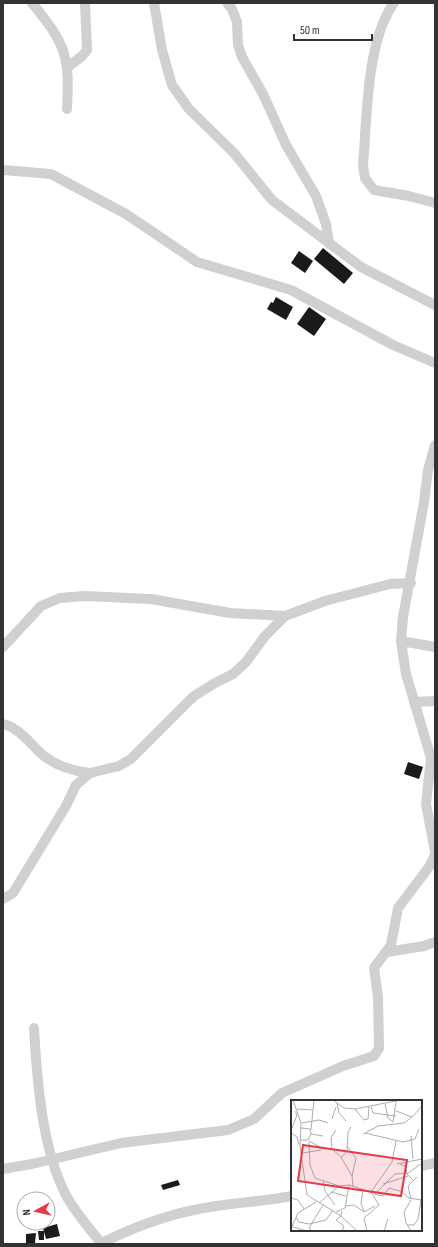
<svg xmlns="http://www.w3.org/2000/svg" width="438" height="1247" font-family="'Sofia Sans Condensed',sans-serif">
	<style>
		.building { fill: #1a1a1a }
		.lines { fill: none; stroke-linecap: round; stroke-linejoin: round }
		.street { stroke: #d0d0d0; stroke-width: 10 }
		.inset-road { fill: none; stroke: #adadad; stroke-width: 1 }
		.view { fill: #e63946; fill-opacity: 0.15; stroke: #e63946; stroke-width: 2 }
		.inset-edge { fill: none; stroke: #333; stroke-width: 2 }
	</style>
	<rect width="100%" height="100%" fill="#fff"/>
	<g class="building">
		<polygon points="323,248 353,273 344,284 314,259"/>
		<polygon points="299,251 313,261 305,273 291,263"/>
		<polygon points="276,297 293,307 286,320 267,309 271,302 273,303"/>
		<polygon points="309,307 326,319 314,336 297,324"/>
		<polygon points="408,762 423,767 419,779 404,774"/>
		<polygon points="178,1180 180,1185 163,1190 161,1185"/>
		<polygon points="57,1224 60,1236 46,1239 43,1228"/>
		<polygon points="38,1231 44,1231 44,1240 39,1240"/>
		<polygon points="36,1233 35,1243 26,1243 26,1234"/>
	</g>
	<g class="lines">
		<g class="street">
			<path d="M32 3C66 44 70 57 67 109"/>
			<polyline points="154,3 162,50 172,85 189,109 234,153 272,200 361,267 435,305"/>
			<polyline points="227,3 232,9 237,22 238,45 242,57 263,94 286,145 316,196 326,224 329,244"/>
			<path d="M394 3C366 41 367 120 363 166L365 178 374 190 409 196 435 203"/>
			<polyline points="68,67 82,56 87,50 85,3"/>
			<polyline points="3,170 51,174 126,214 197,262 291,290 393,345 435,363"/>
			<polyline points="435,445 428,470 424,502 403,617 401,641 406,674 431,758 435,762"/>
			<polyline points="401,641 435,647"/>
			<polyline points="3,647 41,606 60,598 72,597 85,596 151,599 230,613 285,616"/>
			<polyline points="414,702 435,701"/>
			<path d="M3 724C20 728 31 745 44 756 58 767 73 771 90 773"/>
			<polyline points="431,758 426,804 435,852"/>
			<polyline points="3,899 13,893 66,806 76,785 90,773 119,766 131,759 194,696 215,683 233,674 246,662 265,636 285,616 325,601 390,584 411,583"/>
			<polyline points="387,952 424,946 435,942"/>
			<path d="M34 1028C37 1080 42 1151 67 1197 76 1213 89 1228 101 1243"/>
			<polyline points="421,1166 435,1163"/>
			<polyline points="3,1169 32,1164 121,1143 228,1130 254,1119 282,1093 343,1066 374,1056 379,1048 378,997 374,968 391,945 398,908 429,867 435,855"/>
			<path d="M100 1244C137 1225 174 1212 216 1206 241 1202 267 1201 292 1196"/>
		</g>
	</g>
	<g transform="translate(291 1100)">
		<rect width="131" height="131" fill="#fff"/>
		<path class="inset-road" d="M2 0 10 23 9 46 16 95 50 116 66 131M42 0 53 8 64 9 110 0M46 3 48 13 55 21M94 4 97 18 102 22 105 2M80 7 82 13 105 16M6 9 22 10M64 9 73 20 77 19 78 7M105 11 121 17 131 6M41 19 45 7M10 23 28 20 37 23M1 28 6 15 4 11M10 28 19 29 20 34M20 30 23 0M45 30 40 38 41 49 50 57 61 76 62 87M0 33 6 37 8 45M74 33 112 42 124 39 128 29M72 34 87 26 113 23 121 17M120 36 122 59M10 40H17L20 34 32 36M18 41 31 48M18 42 19 65 24 78 48 86M56 46 65 58 61 76M12 53 30 50M50 58 56 51 57 32 60 27M106 64 131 59M109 64 115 67 116 74 123 81M116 74 131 63M32 81 34 91 44 105M92 84 117 76M72 90 70 104 73 111M40 92 55 96M80 92 101 62 105 41M83 94 92 96 98 88 109 91 118 98 131 100M84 94 104 74 115 73M0 98 7 100 13 109M120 99 117 86 126 77M120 100 113 112 115 123 120 131M28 103 48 86 58 85 80 92 88 105 73 118 76 131M54 106 63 105 73 112 84 106M51 111 50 116 45 120 53 126 51 131M45 112 54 108 58 85M5 117 8 122 18 124 35 120 42 110M116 125H123L127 119 130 100M2 127 16 131M0 129 7 113 25 102M21 131 18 128 32 105M93 131 97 119"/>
		<path class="view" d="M12 45 116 60 110 96 7 81Z"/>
		<rect width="131" height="131" class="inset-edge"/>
	</g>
	<rect width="438" height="1247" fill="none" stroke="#333333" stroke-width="8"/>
	<g transform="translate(36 1211) rotate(262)"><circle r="19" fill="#ffffff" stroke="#adadad"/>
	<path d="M0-3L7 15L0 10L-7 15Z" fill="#e63946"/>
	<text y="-6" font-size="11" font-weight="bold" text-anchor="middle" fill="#333333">N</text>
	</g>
	<path d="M294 34v6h78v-6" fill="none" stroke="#333333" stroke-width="2"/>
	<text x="300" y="34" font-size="12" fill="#333333" stroke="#ffffff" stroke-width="3" paint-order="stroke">50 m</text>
</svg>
